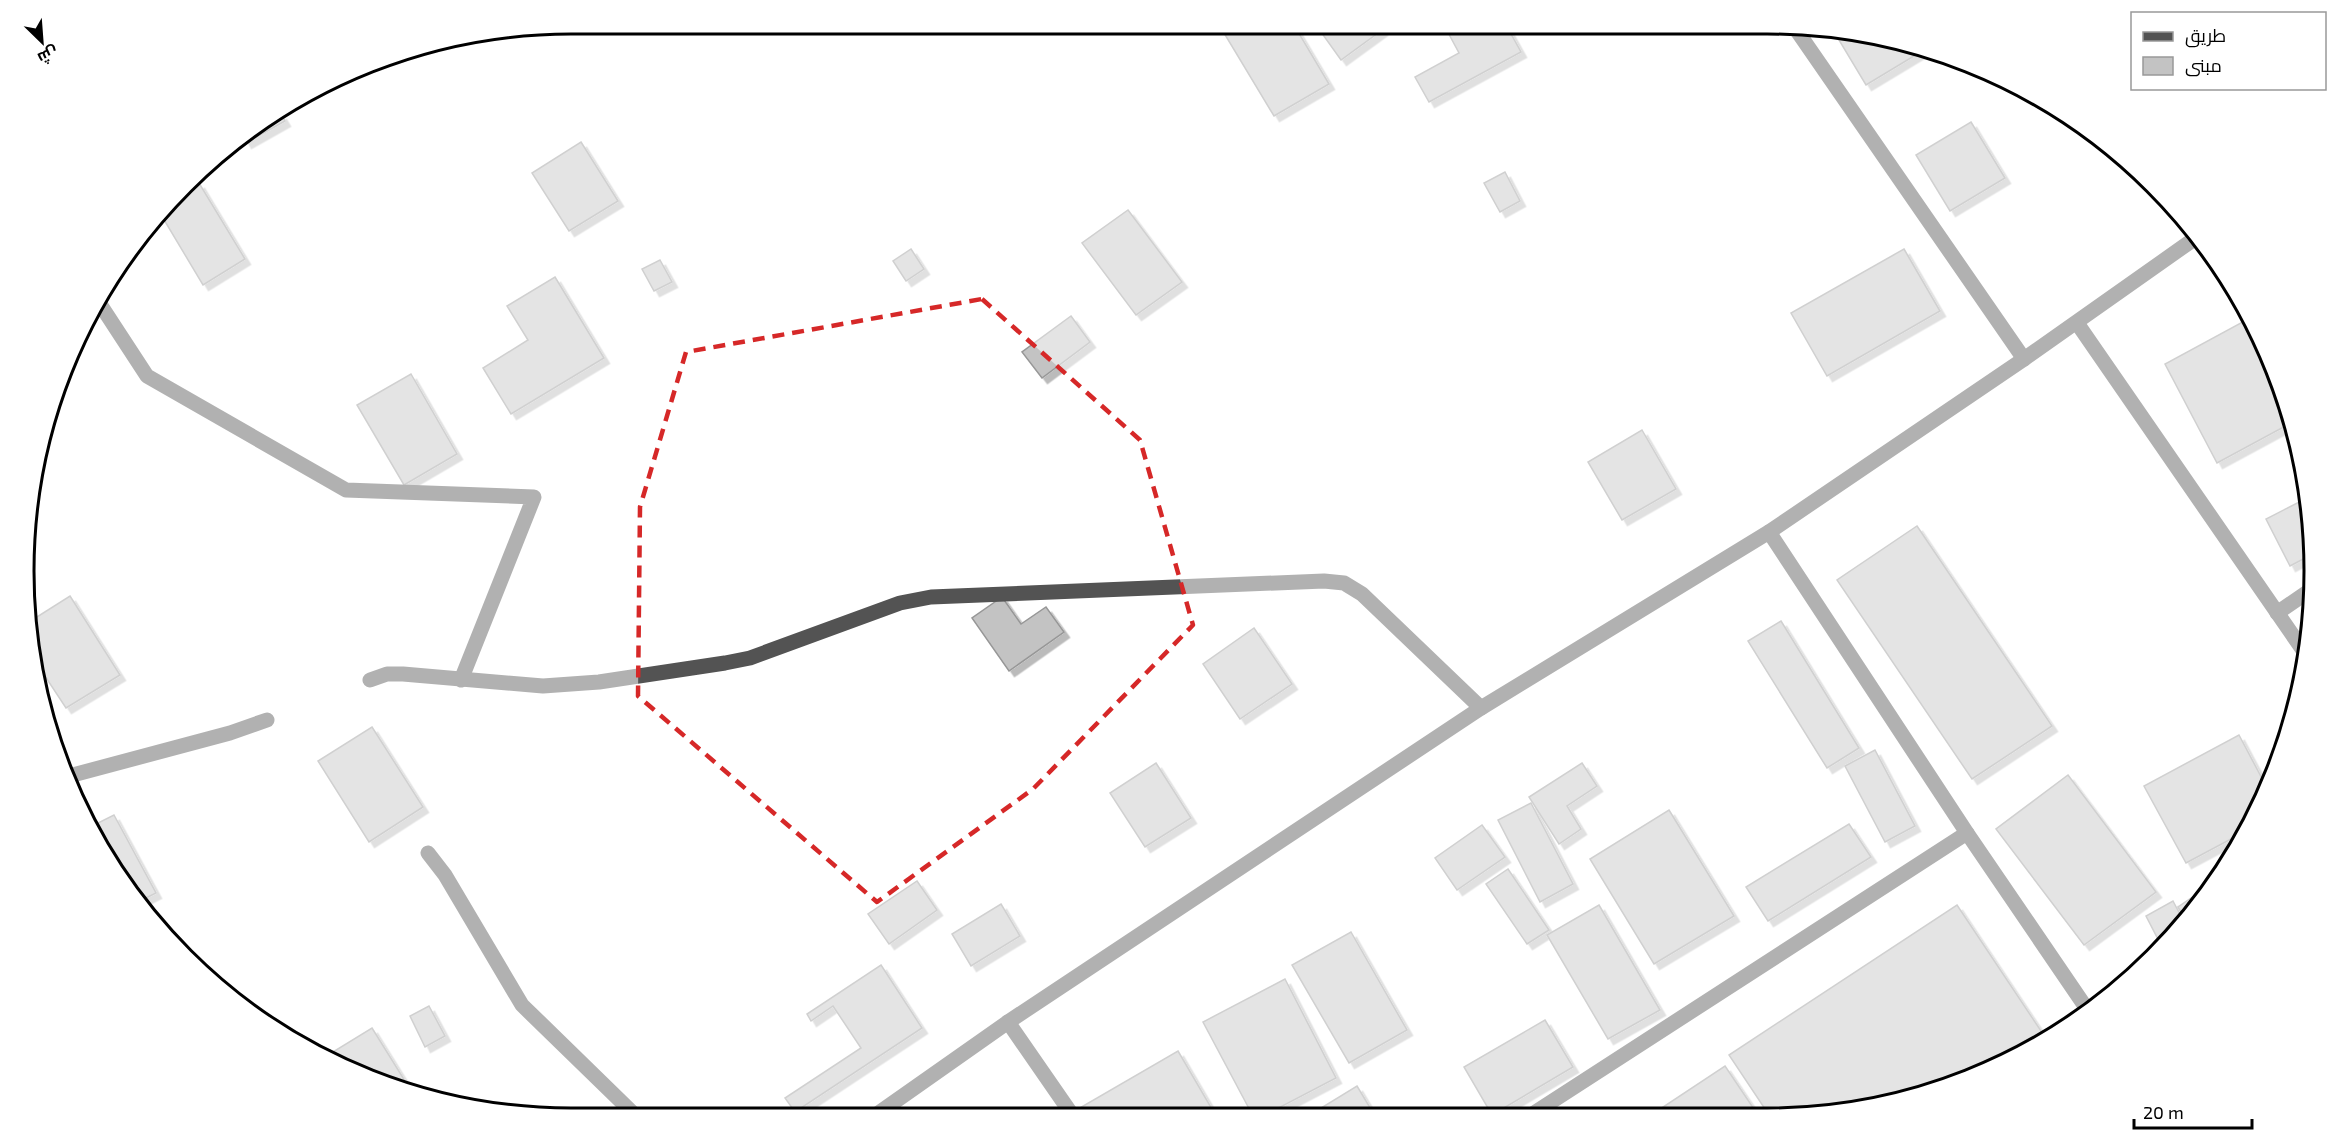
<svg xmlns="http://www.w3.org/2000/svg" width="2338" height="1143" font-family="'Exo 2',Cairo,sans-serif">
	<style>
		.building { fill: #c3c3c3; stroke: #979797; stroke-width: 1.5; filter: url(#shadow) }
		.lines { fill: none; stroke-linecap: round; stroke-linejoin: round }
		.minor { stroke: #535353; stroke-width: 15 }
		.marked { fill: none; stroke: #d62828; stroke-width: 4.5; stroke-dasharray: 12 8; stroke-linejoin: round }
		.rim { fill: none; stroke: #000; stroke-width: 3 }
	</style>
	<defs>
		<filter id="shadow"><feDropShadow dx="5.5" dy="5.5" stdDeviation="0" flood-color="#0004"/></filter>
	</defs>
	<rect width="100%" height="100%" fill="#fff"/>
	<g class="building">
		<polygon points="1238,25 1294,25 1329,84 1274,116 1224,33"/>
		<polygon points="1316,25 1378,25 1382,30 1341,60"/>
		<polygon points="1444,25 1506,25 1521,52 1429,102 1415,77 1459,53"/>
		<polygon points="1833,30 1908,43 1913,45 1919,53 1866,85"/>
		<polygon points="281,114 285,121 246,143 242,135"/>
		<polygon points="1971,122 2005,178 1950,211 1916,155"/>
		<polygon points="581,142 618,201 569,231 532,173"/>
		<polygon points="1505,172 1520,201 1500,212 1484,183"/>
		<polygon points="199,183 245,259 203,285 163,218 189,189"/>
		<polygon points="1128,210 1182,282 1136,315 1082,243"/>
		<polygon points="911,249 924,269 906,281 893,261"/>
		<polygon points="1904,249 1940,311 1827,376 1791,313"/>
		<polygon points="660,260 672,282 654,291 642,269"/>
		<polygon points="555,277 604,358 511,414 483,368 528,340 507,306"/>
		<polygon points="1071,316 1090,342 1042,378 1022,352"/>
		<polygon points="2250,318 2285,395 2291,423 2217,463 2165,364"/>
		<polygon points="411,374 457,454 404,485 357,405"/>
		<polygon points="1642,430 1676,489 1622,520 1588,462"/>
		<polygon points="2309,497 2311,555 2290,566 2266,519"/>
		<polygon points="1917,526 2052,726 1972,779 1837,580"/>
		<polygon points="70,596 120,675 66,708 33,658 29,643 29,622"/>
		<polygon points="1002,597 1021,624 1046,607 1064,632 1009,671 972,618"/>
		<polygon points="1781,621 1859,748 1827,768 1748,641"/>
		<polygon points="1254,628 1292,684 1240,719 1203,664"/>
		<polygon points="372,727 423,807 369,842 318,761"/>
		<polygon points="2239,735 2267,788 2258,813 2248,830 2186,863 2144,786"/>
		<polygon points="1875,750 1915,826 1885,842 1845,766"/>
		<polygon points="1156,763 1191,818 1145,847 1110,793"/>
		<polygon points="1582,763 1597,786 1567,806 1581,829 1559,844 1529,797"/>
		<polygon points="2068,775 2156,892 2084,945 1996,829"/>
		<polygon points="1531,803 1573,884 1540,902 1498,820"/>
		<polygon points="1669,810 1734,916 1654,964 1590,859"/>
		<polygon points="114,815 156,893 142,900 90,827"/>
		<polygon points="1849,824 1871,857 1768,921 1746,887"/>
		<polygon points="1482,825 1505,857 1457,890 1435,858"/>
		<polygon points="1508,869 1549,930 1527,944 1486,884"/>
		<polygon points="917,881 937,910 889,944 868,914"/>
		<polygon points="2216,881 2201,905 2186,920 2178,907"/>
		<polygon points="2173,901 2184,922 2161,945 2146,916"/>
		<polygon points="1001,904 1020,936 971,966 952,934"/>
		<polygon points="1599,905 1660,1010 1608,1039 1547,935"/>
		<polygon points="1957,905 2045,1037 1976,1077 1838,1114 1769,1115 1729,1055"/>
		<polygon points="1351,932 1407,1030 1349,1063 1292,965"/>
		<polygon points="881,965 922,1028 795,1112 785,1098 861,1048 833,1006 811,1021 807,1014"/>
		<polygon points="1285,979 1336,1078 1263,1116 1253,1116 1203,1022"/>
		<polygon points="429,1006 445,1036 425,1047 410,1016"/>
		<polygon points="1545,1020 1573,1067 1492,1115 1464,1067"/>
		<polygon points="372,1028 405,1081 395,1087 330,1063 323,1058"/>
		<polygon points="1178,1051 1216,1116 1083,1116 1078,1109"/>
		<polygon points="1725,1066 1758,1115 1651,1115"/>
		<polygon points="1357,1086 1375,1116 1308,1116"/>
	</g>
	<g class="lines">
		<g class="minor">
			<polyline points="1793,25 2024,359"/>
			<polyline points="98,301 147,376 346,490 534,497 461,680"/>
			<polyline points="2077,323 2305,653"/>
			<polyline points="1769,532 1967,833 2089,1012"/>
			<polyline points="2277,613 2312,589"/>
			<polyline points="370,680 387,674 403,674 543,686 599,682 725,663 750,658 900,603 931,597 1324,581 1344,583 1362,594 1481,708"/>
			<polyline points="69,776 230,733 267,720"/>
			<polyline points="428,853 445,875 522,1005 638,1118"/>
			<polyline points="1008,1022 1073,1116"/>
			<polyline points="1531,1115 1967,833"/>
			<polyline points="873,1117 1008,1022 1481,708 1769,532 2024,359 2197,237"/>
		</g>
	</g>
	<path d="M0 0H2338V1143H0ZM982 299 1140 440 1193 625 1033 789 877 902 638 696 640 507 686 352Z" fill="#fff" fill-opacity=".55" fill-rule="evenodd"/>
	<path class="marked" d="M982 299 1140 440 1193 625 1033 789 877 902 638 696 640 507 686 352Z"/>
	<path d="M0 0H2338V1143H0ZM571 34H1767A537 537 0 0 1 2304 571V571A537 537 0 0 1 1767 1108H571A537 537 0 0 1 34 571V571A537 537 0 0 1 571 34Z" fill="#fff" fill-rule="evenodd"/>
	<path class="rim" d="M571 34H1767A537 537 0 0 1 2304 571V571A537 537 0 0 1 1767 1108H571A537 537 0 0 1 34 571V571A537 537 0 0 1 571 34Z"/>
	<rect x="2131" y="12" width="195" height="78" fill="#ffffff" stroke="#999999" stroke-width="1.5"/>
	<rect x="2143" y="32" width="30" height="9" fill="#535353" stroke="#999999" stroke-width="1.5"/>
	<text x="2185" y="42" font-size="18" fill="#000000">طريق</text>
	<rect x="2143" y="57" width="30" height="18" fill="#c3c3c3" stroke="#999999" stroke-width="1.5"/>
	<text x="2185" y="72" font-size="18" fill="#000000">مبنى</text>
	<g transform="translate(42 42) rotate(155)" stroke="#ffffff" stroke-width="4.5" paint-order="stroke">
	<path d="M0-4.5L10 22L0 15L-10 22Z" fill="#000000"/>
	<text y="-9" font-size="16" font-weight="bold" text-anchor="middle" fill="#000000">ش</text>
	</g>
	<path d="M2134 1119v9h118v-9" fill="none" stroke="#000000" stroke-width="3"/>
	<text x="2143" y="1119" font-size="18" fill="#000000" stroke="#ffffff" stroke-width="4.5" paint-order="stroke">20 m</text>
</svg>
